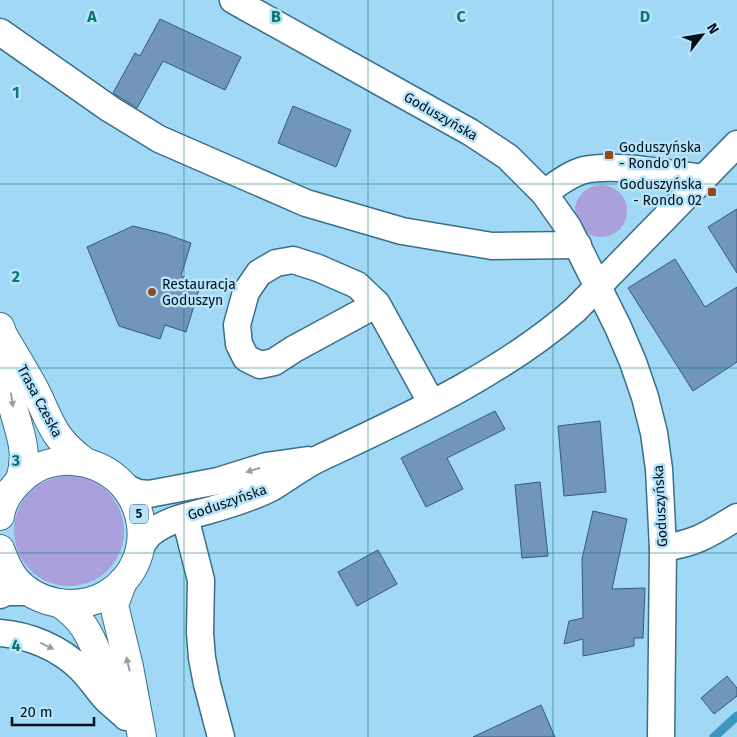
<svg xmlns="http://www.w3.org/2000/svg" width="737" height="737" font-family="'Fira Sans',sans-serif">
	<style>
		.green { fill: #a9a0dc }
		.lines { fill: none; stroke-linecap: round; stroke-linejoin: round }
		.stream { stroke: #3d96be; stroke-width: 9 }
		.building { fill: #7295bc; stroke: #37587c }
		.minor-casing { stroke: #396f89; stroke-width: 29 }
		.major-casing { stroke: #396f89; stroke-width: 30 }
		.minor { stroke: #fff; stroke-width: 26 }
		.major { stroke: #fff; stroke-width: 28 }
		.oneway { fill: #99a0a3 }
		.grid { fill: none; stroke: #0f766e; stroke-width: 1; stroke-opacity: 0.55 }
		.poi-dot { fill: #8f4b1e; stroke: #b7e4fb; stroke-width: 2 }
		.labels { text-anchor: middle; stroke-width: 5; stroke-linejoin: round; paint-order: stroke }
		.shield { fill: #b7e4fb; stroke: #37505e; stroke-width: 1 }
		.shield-label { font-size: 12px; font-weight: bold; fill: #00111a }
		.street-label { font-size: 14px; fill: #00111a; stroke: #b7e4fb }
		.poi-label { font-size: 14px; fill: #00111a; stroke: #b7e4fb; text-anchor: start }
		.grid-label { font-size: 16px; text-anchor: middle; font-weight: bold; fill: #0f766e; stroke: #b7e4fb; stroke-width: 5; stroke-linejoin: round; paint-order: stroke }
	</style>
	<rect width="100%" height="100%" fill="#a0d8f5"/>
	<g class="green">
		<circle cx="601" cy="211" r="26"/>
		<circle cx="69" cy="531" r="55"/>
	</g>
	<g class="lines">
		<polyline class="stream" points="714,737 737,716"/>
	</g>
	<g class="building">
		<polygon points="160,19 241,57 225,90 163,61 137,108 113,93 135,53 140,56"/>
		<polygon points="293,106 351,130 336,167 278,143"/>
		<polygon points="737,209 737,273 708,227"/>
		<polygon points="133,226 166,234 191,243 181,276 201,283 186,332 165,325 160,339 119,326 87,247"/>
		<polygon points="675,259 705,307 737,287 737,362 693,391 628,288"/>
		<polygon points="495,411 505,429 447,458 463,489 426,507 401,458"/>
		<polygon points="600,421 606,492 564,496 558,426"/>
		<polygon points="540,482 548,556 522,558 515,485"/>
		<polygon points="593,511 627,519 612,589 645,588 643,638 634,638 634,646 583,656 583,639 564,644 569,621 583,618 582,559"/>
		<polygon points="378,550 397,584 357,606 338,572"/>
		<polygon points="727,676 737,688 737,696 714,714 701,698"/>
		<polygon points="541,705 555,737 473,737"/>
	</g>
	<g class="lines">
		<g class="minor-casing">
			<g id="minor">
				<polyline points="233,0 470,132 508,157 544,193 568,227 618,327 633,362 645,397 654,433 659,469 663,548 661,737"/>
				<polyline points="0,32 110,109 159,139 306,203 402,231 492,246 578,245"/>
				<path d="M544 193C556 185 569 174 584 170 617 163 669 174 704 178"/>
				<polyline points="377,304 294,349 274,362 260,365 246,358 239,344 237,325 246,292 259,273 276,263 293,260 318,268 357,285 377,304 431,402"/>
				<polyline points="127,488 138,493 149,494 218,481 266,466 308,460"/>
				<polyline points="185,517 201,580 200,633 202,658 207,684 221,737"/>
				<path d="M140 548C143 543 146 537 151 533 167 520 188 516 207 511 228 505 252 498 271 488 288 478 303 466 320 458 407 417 502 374 575 310L737 144"/>
				<path d="M663 548C697 543 709 534 737 517"/>
				<polyline points="0,595 7,592 30,592"/>
				<path d="M0 633C29 635 60 648 81 669 90 678 97 689 106 699 112 705 120 711 126 717"/>
			</g>
		</g>
		<g class="major-casing">
			<g id="major">
				<path d="M0 327 3 335C14 354 26 373 36 392 52 425 53 438 84 461"/>
				<path d="M5 349C8 368 9 388 13 407 20 435 29 451 20 480"/>
				<path d="M0 516C2 500 14 485 26 475 39 465 56 460 72 461 144 465 168 558 106 595 77 611 37 605 15 579 8 570 4 560 0 549"/>
				<polyline points="123,581 114,605 129,667 142,737"/>
				<path d="M59 603C90 623 92 645 108 676 115 690 124 703 131 716"/>
			</g>
		</g>
		<use href="#minor" class="minor"/>
		<use href="#major" class="major"/>
	</g>
	<defs><path id="oneway-solid" d="M-6-.8H1V-3.2L6.5 0L1 3.2V.8H-6Z" transform="scale(1.25)"/></defs>
	<g class="oneway">
		<use href="#oneway-solid" transform="translate(12 400) rotate(81)"/>
		<use href="#oneway-solid" transform="translate(253 470) rotate(163)"/>
		<use href="#oneway-solid" transform="translate(47 646) rotate(26)"/>
		<use href="#oneway-solid" transform="translate(128 664) rotate(-103)"/>
	</g>
	<path class="grid" d="M184 0V737M368 0V737M553 0V737M0 184H737M0 368H737M0 553H737"/>
	<g class="poi-dot">
		<rect x="604" y="150" width="10" height="10" rx="2.5"/>
		<rect x="707" y="187" width="10" height="10" rx="2.5"/>
		<circle cx="152" cy="292" r="5"/>
	</g>
	<g class="labels">
		<rect class="shield" x="130" y="504.5" width="18" height="19" rx="4"/>
		<g class="shield-label">
			<text x="139" y="518">5</text>
		</g>
		<g class="street-label">
			<text transform="translate(441 116) rotate(30)" y="5">Goduszyńska</text>
			<text transform="translate(40 401) rotate(62)" y="5">Trasa Czeska</text>
			<text transform="translate(227 502) rotate(-19)" y="5">Goduszyńska</text>
			<text transform="translate(660 506) rotate(-93)" y="5">Goduszyńska</text>
		</g>
		<g class="poi-label">
			<text x="619" y="152">Goduszyńska<tspan x="619" dy="16">- Rondo 01</tspan></text>
			<text x="702" y="189" text-anchor="end">Goduszyńska<tspan x="702" dy="16">- Rondo 02</tspan></text>
			<text x="162" y="289">Restauracja<tspan x="162" dy="16">Goduszyn</tspan></text>
		</g>
	</g>
	<g class="grid-label">
		<text x="92" y="22">A</text>
		<text x="276" y="22">B</text>
		<text x="461" y="22">C</text>
		<text x="645" y="22">D</text>
		<text x="16" y="98">1</text>
		<text x="16" y="282">2</text>
		<text x="16" y="466">3</text>
		<text x="16" y="651">4</text>
	</g>
	<g transform="translate(702 35) rotate(59)" stroke="#b7e4fb" stroke-width="4" paint-order="stroke">
	<path d="M0-4L9 19L0 12L-9 19Z" fill="#00111a"/>
	<text y="-8" font-size="14" font-weight="bold" text-anchor="middle" fill="#00111a">N</text>
	</g>
	<path d="M12 717v8h82v-8" fill="none" stroke="#00111a" stroke-width="2.5"/>
	<text x="20" y="717" font-size="15" fill="#00111a" stroke="#b7e4fb" stroke-width="4" paint-order="stroke">20 m</text>
</svg>
